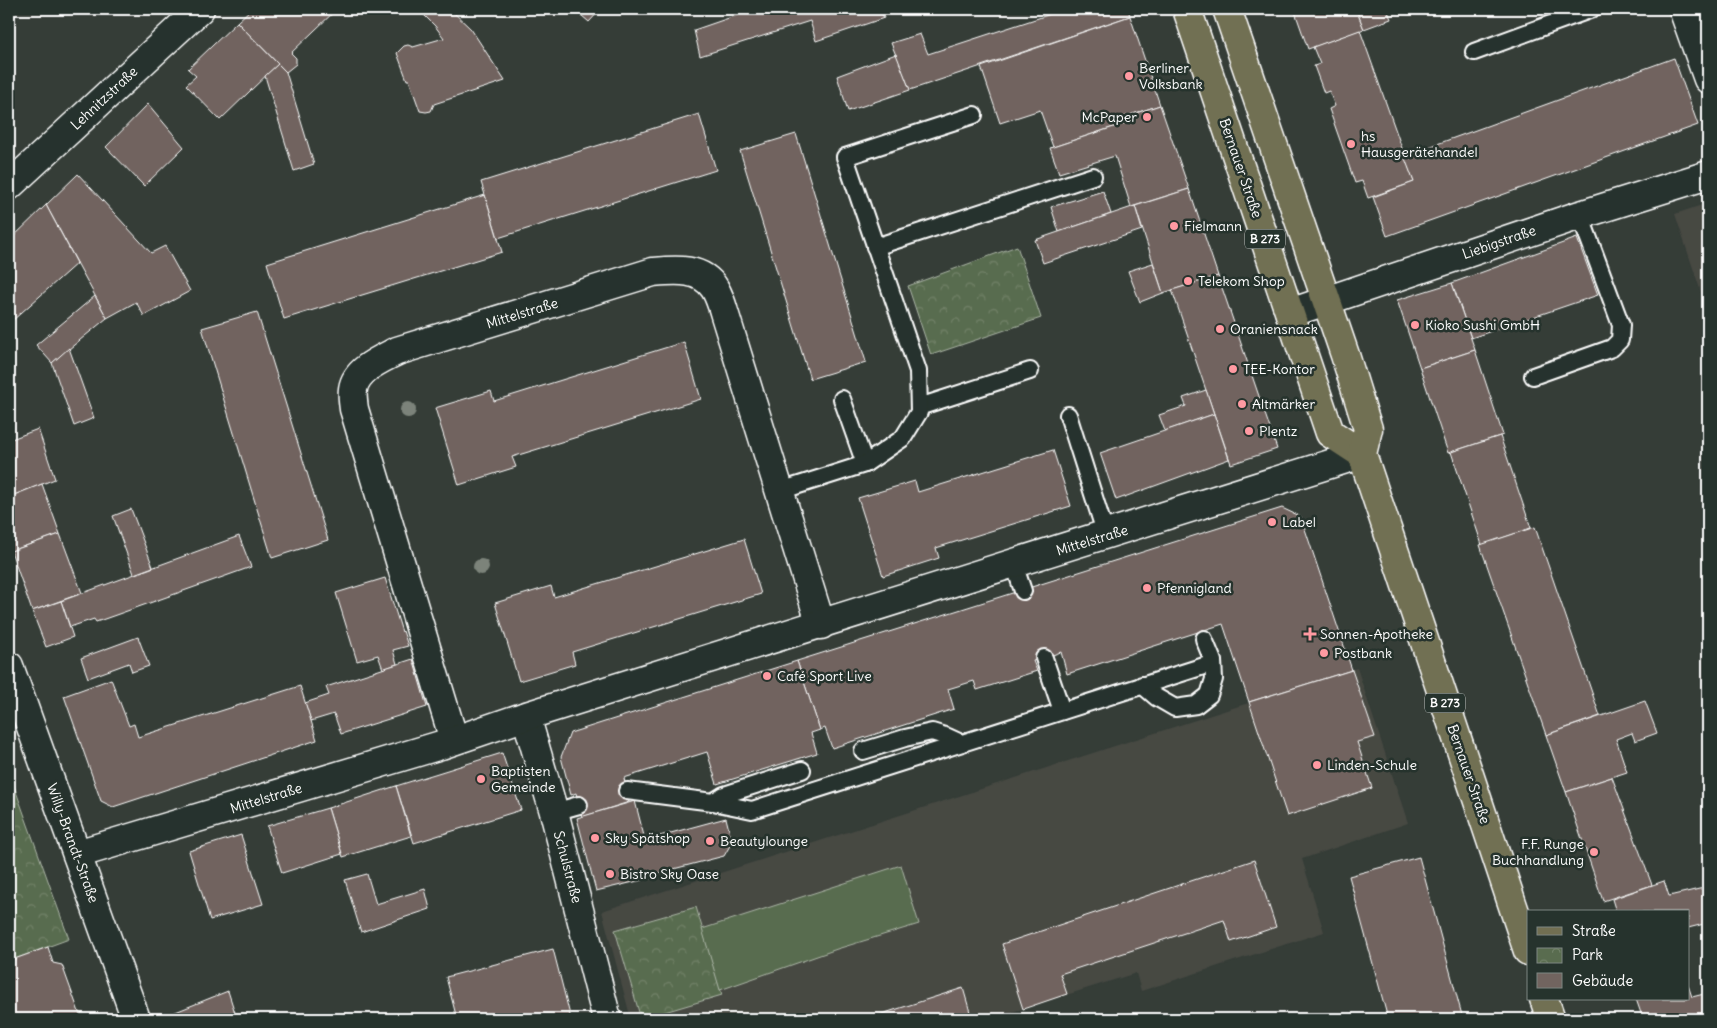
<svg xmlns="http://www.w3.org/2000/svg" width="1717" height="1028" font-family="Delius,sans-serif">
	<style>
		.built { fill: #474943 }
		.park { fill: url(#park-crowns); stroke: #acb6a7 }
		.pitch { fill: #596c4f; stroke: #acb6a7 }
		.building { fill: #71645f; stroke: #fff }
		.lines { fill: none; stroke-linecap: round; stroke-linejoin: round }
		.service-casing { stroke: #fff; stroke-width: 20 }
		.minor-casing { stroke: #fff; stroke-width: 31 }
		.secondary-casing { stroke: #fff; stroke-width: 31 }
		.primary-casing { stroke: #fff; stroke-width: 31 }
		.service { stroke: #26332d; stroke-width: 16 }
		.minor { stroke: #26332d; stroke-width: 28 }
		.secondary { stroke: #26332d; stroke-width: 28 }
		.primary { stroke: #716f52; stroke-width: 28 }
		.tree { fill: #7b837a }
		.poi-dot { fill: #ff9aa2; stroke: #26332d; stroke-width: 2 }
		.labels { text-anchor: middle; stroke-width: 5; stroke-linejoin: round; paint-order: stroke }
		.shield { fill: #26332d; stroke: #bec2c0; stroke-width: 1 }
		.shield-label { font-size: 12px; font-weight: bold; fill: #fff }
		.poi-label { font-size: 14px; fill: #fff; stroke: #26332d; text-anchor: start }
		.street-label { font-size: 14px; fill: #fff; stroke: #26332d }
	</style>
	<defs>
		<pattern id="park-crowns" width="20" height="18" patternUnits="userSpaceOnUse" patternTransform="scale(1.25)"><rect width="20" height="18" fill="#596c4f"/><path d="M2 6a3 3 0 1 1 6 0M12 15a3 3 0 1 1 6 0" fill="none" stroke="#728269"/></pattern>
	</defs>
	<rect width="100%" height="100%" fill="#353d37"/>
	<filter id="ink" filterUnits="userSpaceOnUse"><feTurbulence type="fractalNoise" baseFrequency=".02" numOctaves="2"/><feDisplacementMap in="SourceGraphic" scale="10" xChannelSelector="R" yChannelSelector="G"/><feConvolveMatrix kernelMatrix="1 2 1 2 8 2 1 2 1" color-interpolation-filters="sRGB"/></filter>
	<g filter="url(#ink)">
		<g class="built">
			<polygon points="1708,203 1708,313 1675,214"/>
			<polygon points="1357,668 1408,823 1302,859 1324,932 1141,991 1136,973 990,1019 631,1019 602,911"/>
		</g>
		<g class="park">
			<polygon points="1017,246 1041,318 931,355 908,286"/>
			<polygon points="9,772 69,939 9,961"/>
			<polygon points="696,907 722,995 641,1019 615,930"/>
		</g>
		<polygon class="pitch" points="901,865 919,924 837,949 720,990 702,929"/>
		<g class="building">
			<polygon points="251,9 337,9 291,53 296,58 296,64 286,72 237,22"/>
			<polygon points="418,9 450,9 471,29 505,81 434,104 431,111 426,112 420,111 409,80 407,80 397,53 404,46 408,45 413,47 444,38 435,26"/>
			<polygon points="574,9 601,9 589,22"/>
			<polygon points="755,9 880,9 884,18 816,41 810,21 700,56 694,30"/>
			<polygon points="1066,9 1128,9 1130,16 910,90 891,43 920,34 928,54"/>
			<polygon points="1294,9 1356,9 1364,29 1308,49"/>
			<polygon points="1356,9 1387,9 1391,19 1364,29"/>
			<polygon points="1130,16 1160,105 1124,117 1126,123 1053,147 1040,110 1000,123 981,67"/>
			<polygon points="237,22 278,64 220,120 186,85 196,76 188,69"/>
			<polygon points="1360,30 1414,182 1368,198 1362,181 1355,183 1329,109 1335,106 1329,91 1324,93 1314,66 1320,64 1313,47"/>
			<polygon points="896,54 910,90 848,111 837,76"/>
			<polygon points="1674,58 1698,125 1387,236 1373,197 1414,182 1404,156"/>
			<polygon points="278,64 286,72 314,164 294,171 265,76"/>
			<polygon points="148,104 184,147 144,186 106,147"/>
			<polygon points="1160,105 1189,189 1131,207 1115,156 1059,173 1050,148 1126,123 1124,117"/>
			<polygon points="699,114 716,170 498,238 481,182"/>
			<polygon points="796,134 866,362 810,379 740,151"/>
			<polygon points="78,174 151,253 165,246 190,291 144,316 136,302 107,318 46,205"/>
			<polygon points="1189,189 1218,276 1163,293 1135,206"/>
			<polygon points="1103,191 1111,214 1059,232 1051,207"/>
			<polygon points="485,195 502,252 284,319 267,263"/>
			<polygon points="46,205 77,263 12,321 9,318 9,241"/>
			<polygon points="1135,206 1142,230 1043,263 1035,240"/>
			<polygon points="1577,238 1598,295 1471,338 1452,283"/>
			<polygon points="1153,263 1163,293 1140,302 1128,271"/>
			<polygon points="1218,276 1277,449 1231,464 1172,290"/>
			<polygon points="1452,283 1475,350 1420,368 1397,300"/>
			<polygon points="95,296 107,318 52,363 36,345"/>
			<polygon points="257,312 328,540 272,558 202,328"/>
			<polygon points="684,342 701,399 512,457 516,467 459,485 435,408 491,391 494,401"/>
			<polygon points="69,348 94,418 74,426 52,363"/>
			<polygon points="1475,350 1503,435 1448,453 1420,368"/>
			<polygon points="1206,390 1214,414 1165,431 1159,415 1186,406 1183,398"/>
			<polygon points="1214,414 1229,459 1116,500 1100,453"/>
			<polygon points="38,429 55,479 9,497 9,440"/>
			<polygon points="1500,436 1531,528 1482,545 1451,452"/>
			<polygon points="1053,450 1071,506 936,548 939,558 883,576 858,498 915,481 918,492"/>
			<polygon points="42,484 60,534 11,551 9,545 9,497"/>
			<polygon points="1282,508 1301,517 1352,670 1249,702 1223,624 1067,674 1061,652 1044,658 1033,661 1037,671 977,690 974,681 948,689 954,709 832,748 825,728 820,730 797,661"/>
			<polygon points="131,509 153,567 134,574 113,516"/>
			<polygon points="1535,527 1600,716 1546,735 1480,545"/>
			<polygon points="60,534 82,593 32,611 11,551"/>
			<polygon points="239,536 251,567 96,622 94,619 70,627 61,601"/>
			<polygon points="744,539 761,594 572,652 575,664 519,681 495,603 551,586 554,597"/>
			<polygon points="385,578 402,632 403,631 408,646 393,650 397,664 383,669 378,655 357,661 336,593"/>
			<polygon points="61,601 73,637 46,647 32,611"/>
			<polygon points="138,637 149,666 132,672 129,663 88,678 81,658"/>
			<polygon points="413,659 427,707 341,734 334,714 311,721 305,703 329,695 326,687"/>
			<polygon points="797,661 820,730 811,733 817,753 717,784 707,752 624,778 629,802 582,817 576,793 571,795 561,757 570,733"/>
			<polygon points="1352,670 1375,737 1357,742 1372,788 1287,816 1249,702"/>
			<polygon points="111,679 129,726 134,724 138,737 300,686 317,740 113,807 101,801 64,696"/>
			<polygon points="1645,701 1657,733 1635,741 1632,733 1616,739 1627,772 1566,792 1546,735"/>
			<polygon points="502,753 521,810 414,843 396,786"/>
			<polygon points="1612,777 1652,885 1603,901 1566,792"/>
			<polygon points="396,786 411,836 343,857 328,808"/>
			<polygon points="635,801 645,840 726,818 732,842 724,856 654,874 655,877 596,891 577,818"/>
			<polygon points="328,808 342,854 282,873 267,826"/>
			<polygon points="241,835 263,904 210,920 189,851"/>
			<polygon points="1419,857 1463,1019 1388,1019 1349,876"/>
			<polygon points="1254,860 1276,927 1231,942 1224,920 1060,974 1067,994 1023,1009 1002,944"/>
			<polygon points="367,874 376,904 425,889 430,909 361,932 345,880"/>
			<polygon points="1664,881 1669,896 1708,887 1708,923 1688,928 1688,912 1616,912 1612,899"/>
			<polygon points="48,947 53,963 62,965 80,1015 77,1019 13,1019 9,1007 9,961"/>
			<polygon points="553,949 571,1019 457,1019 446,977"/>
			<polygon points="1688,985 1692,997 1708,993 1708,1019 1643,1019 1636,999 1688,999"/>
			<polygon points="963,988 972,1019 866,1019"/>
			<polygon points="228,991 237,1019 175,1019 173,1013"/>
		</g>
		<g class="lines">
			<g class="service-casing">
				<g id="service">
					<polyline points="1690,26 1708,21"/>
					<polyline points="1474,52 1592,9"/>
					<polyline points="875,247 1093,176"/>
					<polyline points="1533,376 1612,348 1620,340 1621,325 1580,215"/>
					<polyline points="842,399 865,464"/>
					<polyline points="919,407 1030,371"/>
					<polyline points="1068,415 1106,535"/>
					<polyline points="780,491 865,464 903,438 919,412 918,371 845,157 974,115"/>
					<polyline points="1014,564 1023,591"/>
					<polyline points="1044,658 1062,711"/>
					<polyline points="1142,685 1156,697 1175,708 1196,705 1209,695 1214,679 1213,661 1204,639"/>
					<polyline points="863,751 905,738 932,732 948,737 961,743"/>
					<polyline points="627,791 713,802 752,810 1204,666"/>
					<polyline points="713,802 724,795 802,770"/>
					<polyline points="554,812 579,805"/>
				</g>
			</g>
			<g class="minor-casing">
				<g id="minor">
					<polyline points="1683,9 1708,79"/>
					<polyline points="1290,313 1580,215 1708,175"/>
					<polyline points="9,666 136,1019"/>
					<polyline points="526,716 554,812 607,1019"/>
					<path d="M454 740 354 409C353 402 352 395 353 389 356 369 382 359 397 351L653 272C675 270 702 267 715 289 719 296 722 305 724 312L821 625"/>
					<polyline points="77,854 441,745 526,716 1362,454"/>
				</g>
			</g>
			<g class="secondary-casing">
				<polyline id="secondary" points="9,186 200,9"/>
			</g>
			<g class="primary-casing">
				<g id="primary">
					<polyline points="1187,9 1330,433 1362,454"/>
					<polyline points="1227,9 1345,355 1368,429 1362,454 1528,951"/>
					<polyline points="1544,999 1551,1019"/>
				</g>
			</g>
			<use href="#service" class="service"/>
			<use href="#minor" class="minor"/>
			<use href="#secondary" class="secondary"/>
			<use href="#primary" class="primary"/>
		</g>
		<g class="tree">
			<circle cx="408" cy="410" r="8"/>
			<circle cx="481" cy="567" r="8"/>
		</g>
	</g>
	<g class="poi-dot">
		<circle cx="1129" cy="76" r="5"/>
		<circle cx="1147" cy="117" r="5"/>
		<circle cx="1351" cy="144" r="5"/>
		<circle cx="1174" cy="226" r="5"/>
		<circle cx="1188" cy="281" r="5"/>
		<circle cx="1415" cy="325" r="5"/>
		<circle cx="1220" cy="329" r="5"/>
		<circle cx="1233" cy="369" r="5"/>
		<circle cx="1242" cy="404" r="5"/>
		<circle cx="1249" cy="431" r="5"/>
		<circle cx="1272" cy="522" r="5"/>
		<circle cx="1147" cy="588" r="5"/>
		<path d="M1307.5 626.5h5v5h5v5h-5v5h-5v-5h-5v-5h5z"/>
		<circle cx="1324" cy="653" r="5"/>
		<circle cx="767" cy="676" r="5"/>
		<circle cx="1317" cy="765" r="5"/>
		<circle cx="481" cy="779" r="5"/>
		<circle cx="595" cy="838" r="5"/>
		<circle cx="710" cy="841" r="5"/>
		<circle cx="1594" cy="852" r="5"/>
		<circle cx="610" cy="874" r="5"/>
	</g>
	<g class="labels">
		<g class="shield">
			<rect x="1245" y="229.5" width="40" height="19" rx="4"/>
			<rect x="1425" y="693.5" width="40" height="19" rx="4"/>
		</g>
		<g class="shield-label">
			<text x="1265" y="243">B 273</text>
			<text x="1445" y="707">B 273</text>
		</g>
		<g class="poi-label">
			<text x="1139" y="73">Berliner<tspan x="1139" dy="16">Volksbank</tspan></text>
			<text x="1137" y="122" text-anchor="end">McPaper</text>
			<text x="1361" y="141">hs<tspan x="1361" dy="16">Hausgerätehandel</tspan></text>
			<text x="1184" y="231">Fielmann</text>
			<text x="1198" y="286">Telekom Shop</text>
			<text x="1425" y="330">Kioko Sushi GmbH</text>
			<text x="1230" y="334">Oraniensnack</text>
			<text x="1243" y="374">TEE-Kontor</text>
			<text x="1252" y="409">Altmärker</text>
			<text x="1259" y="436">Plentz</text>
			<text x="1282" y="527">Label</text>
			<text x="1157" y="593">Pfennigland</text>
			<text x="1320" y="639">Sonnen-Apotheke</text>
			<text x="1334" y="658">Postbank</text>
			<text x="777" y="681">Café Sport Live</text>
			<text x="1327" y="770">Linden-Schule</text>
			<text x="491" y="776">Baptisten<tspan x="491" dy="16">Gemeinde</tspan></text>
			<text x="605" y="843">Sky Spätshop</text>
			<text x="720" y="846">Beautylounge</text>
			<text x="1584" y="849" text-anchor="end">F.F. Runge<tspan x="1584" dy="16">Buchhandlung</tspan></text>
			<text x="620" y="879">Bistro Sky Oase</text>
		</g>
		<g class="street-label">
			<text transform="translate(104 98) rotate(-43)" y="5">Lehnitzstraße</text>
			<text transform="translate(1241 168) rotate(71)" y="5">Bernauer Straße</text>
			<text transform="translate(1499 242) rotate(-19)" y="5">Liebigstraße</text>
			<text transform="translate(522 313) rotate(-17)" y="5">Mittelstraße</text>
			<text transform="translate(1092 540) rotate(-17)" y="5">Mittelstraße</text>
			<text transform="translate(1469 774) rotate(71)" y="5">Bernauer Straße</text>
			<text transform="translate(266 798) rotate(-17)" y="5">Mittelstraße</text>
			<text transform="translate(73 843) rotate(70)" y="5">Willy-Brandt-Straße</text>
			<text transform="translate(568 867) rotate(75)" y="5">Schulstraße</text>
		</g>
	</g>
	<rect width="1717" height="1028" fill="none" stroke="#26332d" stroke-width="30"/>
	<rect x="15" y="15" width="1687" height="998" fill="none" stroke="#fff" stroke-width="2" filter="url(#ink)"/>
	<rect x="1527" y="910" width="162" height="90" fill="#26332d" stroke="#7d8581"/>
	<rect x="1537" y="927" width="25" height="8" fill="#716f52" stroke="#7d8581"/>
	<text x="1572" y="936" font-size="15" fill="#ffffff">Straße</text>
	<rect x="1537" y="948" width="25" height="15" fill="url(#park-crowns)" stroke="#7d8581"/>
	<text x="1572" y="960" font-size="15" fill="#ffffff">Park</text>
	<rect x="1537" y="973" width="25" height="15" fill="#71645f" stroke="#7d8581"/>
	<text x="1572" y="986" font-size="15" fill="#ffffff">Gebäude</text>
</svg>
